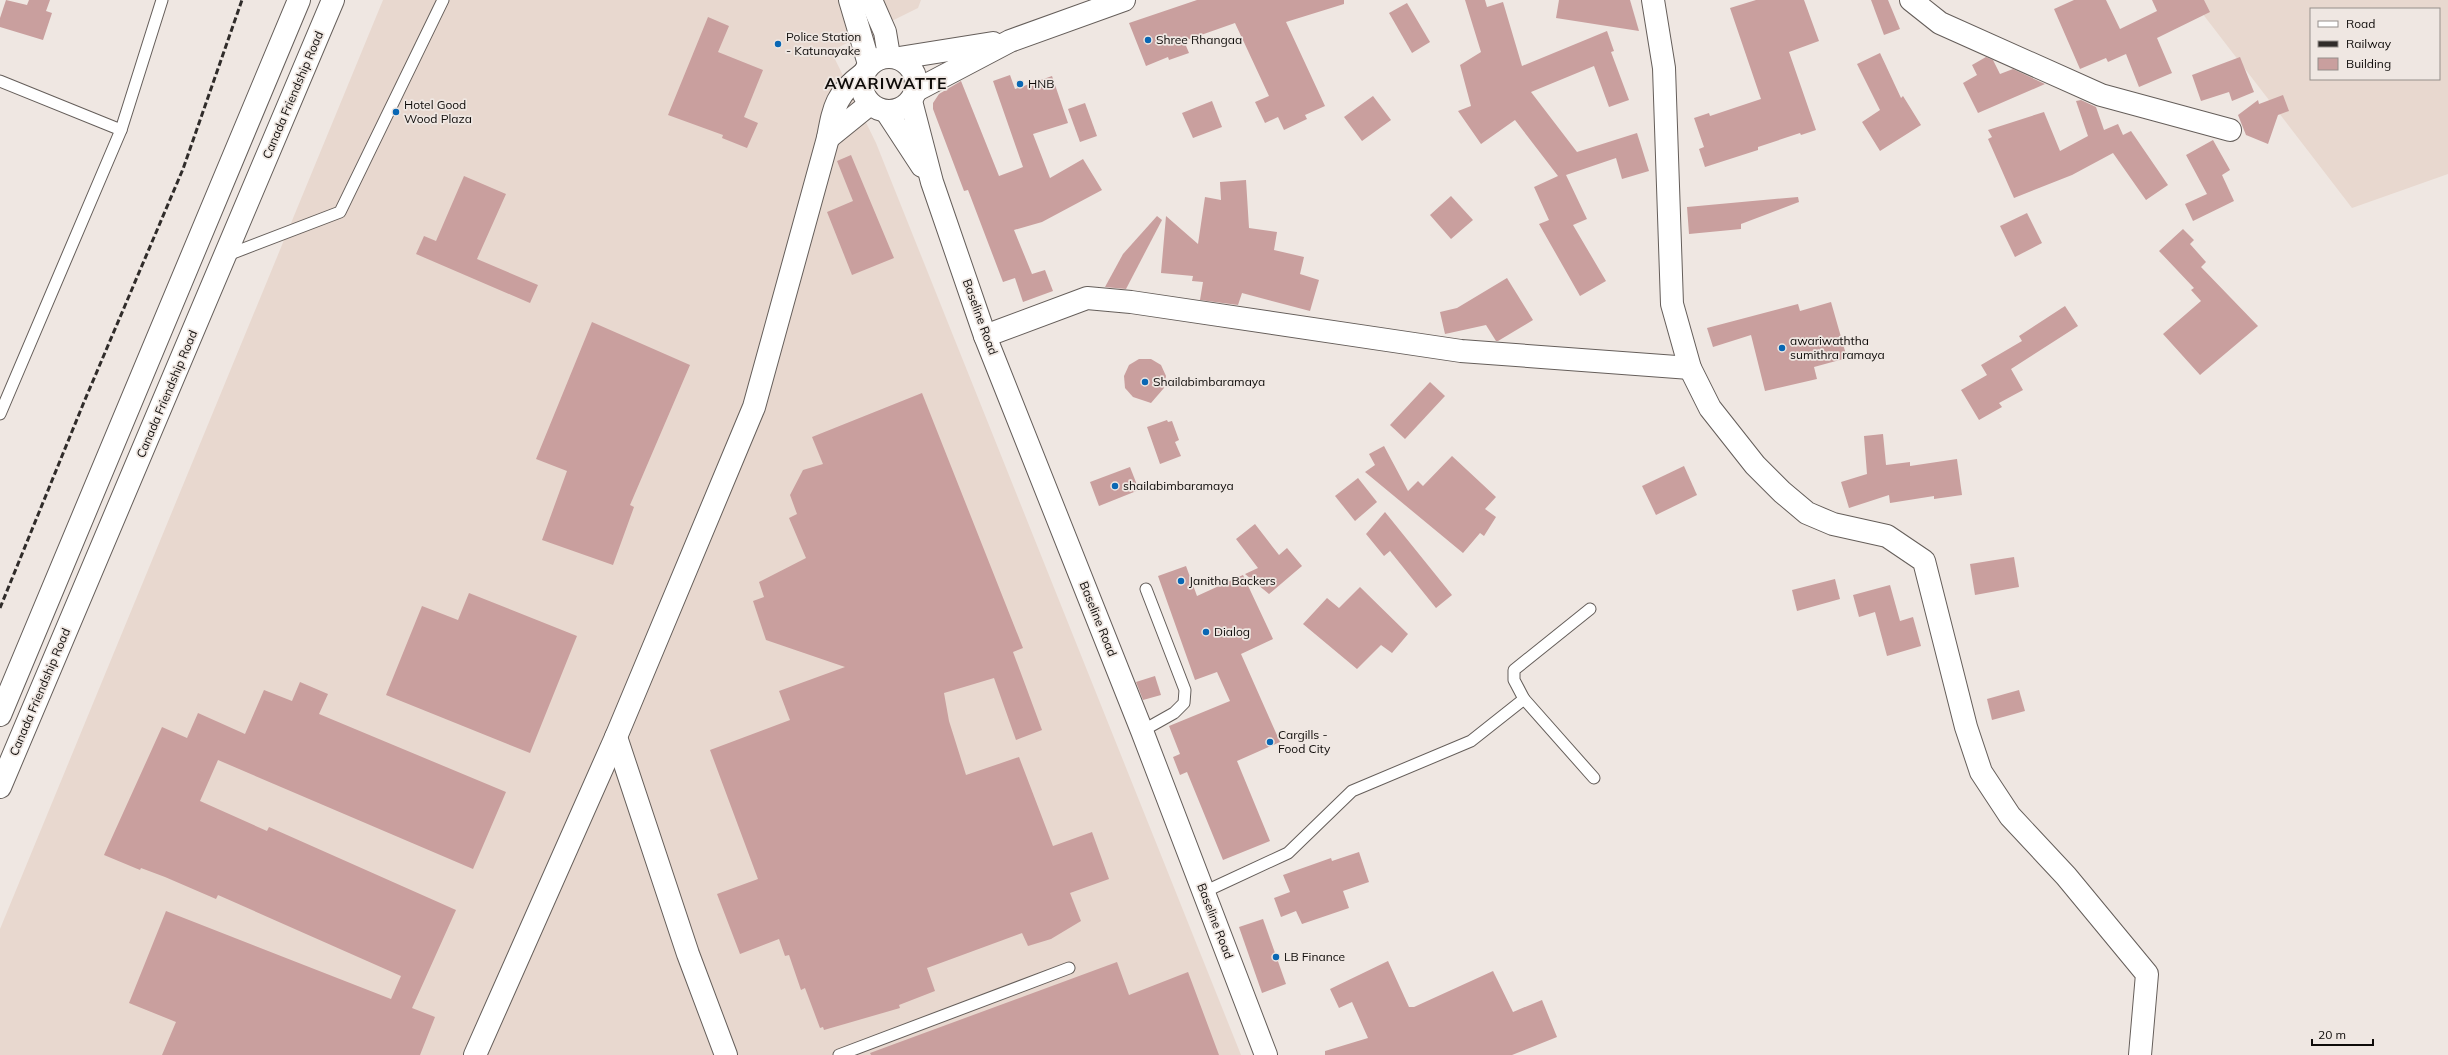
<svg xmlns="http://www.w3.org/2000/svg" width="2448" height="1055" font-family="Mulish,sans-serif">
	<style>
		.built { fill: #e8d8cf; fill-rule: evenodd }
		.building { fill: #c99f9e }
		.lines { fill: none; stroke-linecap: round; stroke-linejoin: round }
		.service-casing { stroke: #655e5a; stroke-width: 13 }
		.minor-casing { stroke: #655e5a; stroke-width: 24 }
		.secondary-casing { stroke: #655e5a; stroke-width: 24 }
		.primary-casing { stroke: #655e5a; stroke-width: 24 }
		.service { stroke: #fff; stroke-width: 11 }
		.minor { stroke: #fff; stroke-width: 22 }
		.secondary { stroke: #fff; stroke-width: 22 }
		.primary { stroke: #fff; stroke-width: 22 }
		.rail { stroke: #302c2a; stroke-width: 3; stroke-dasharray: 6 3; stroke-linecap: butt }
		.poi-dot { fill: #0967b4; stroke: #efe7e2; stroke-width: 1.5 }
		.labels { text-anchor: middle; stroke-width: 3.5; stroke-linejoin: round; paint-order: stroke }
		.poi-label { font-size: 12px; fill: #0e0b09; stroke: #efe7e2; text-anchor: start }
		.street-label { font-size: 12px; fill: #0e0b09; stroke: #efe7e2 }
		.district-label { font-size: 16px; font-weight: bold; letter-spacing: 1px; fill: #0e0b09; stroke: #efe7e2 }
	</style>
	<rect width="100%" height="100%" fill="#efe7e2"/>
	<g class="built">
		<polygon points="383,0 921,0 918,8 831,51 876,143 1241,1055 0,1055 0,929"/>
		<path d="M2192 0H2448V174L2352 208ZM2311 9H2439V79H2311Z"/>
	</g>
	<g class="building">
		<polygon points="6,0 27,5 29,0 50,0 46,11 52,13 43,40 0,27 0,18"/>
		<polygon points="1197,0 1344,0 1344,4 1286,22 1325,106 1305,115 1307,119 1284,130 1278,117 1265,123 1255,102 1269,96 1235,23 1184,41 1189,53 1169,60 1168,57 1146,66 1129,23"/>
		<polygon points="1465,0 1485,0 1487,7 1503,2 1522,66 1607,31 1614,51 1611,52 1629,100 1609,107 1594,66 1531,92 1577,152 1637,133 1649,171 1622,179 1616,158 1566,175 1587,219 1573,225 1606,281 1580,296 1539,224 1549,220 1534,187 1558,176 1515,120 1481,144 1458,111 1471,106 1460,65 1481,52"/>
		<polygon points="1559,0 1630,0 1639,31 1556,18"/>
		<polygon points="1756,0 1804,0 1819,41 1789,52 1816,130 1801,135 1800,133 1758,147 1758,150 1705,167 1699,149 1704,147 1694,118 1709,113 1710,116 1761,99 1730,8"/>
		<polygon points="1871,0 1888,0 1900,29 1884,35"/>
		<polygon points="2074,0 2106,0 2120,29 2157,11 2152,0 2204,0 2210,12 2157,38 2172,73 2139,87 2126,54 2108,62 2106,58 2080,69 2054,9"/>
		<polygon points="1407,3 1430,42 1412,53 1389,13"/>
		<polygon points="708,17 729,26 718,52 763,70 744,117 758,123 747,148 722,138 723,135 668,115"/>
		<polygon points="1880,53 1901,98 1903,96 1921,125 1880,151 1862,122 1880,110 1857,64"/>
		<polygon points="1986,57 1993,60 2000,74 2013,69 2045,84 1978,113 1963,83 1977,75 1972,65"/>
		<polygon points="2240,57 2254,92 2232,101 2229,92 2201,101 2192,75"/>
		<polygon points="1010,75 1015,89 1052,76 1068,123 1033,134 1050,178 1083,159 1102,190 1042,222 1014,230 1032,274 1045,270 1053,291 1023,302 1015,278 1003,282 968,190 964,191 933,109 933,103 939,94 961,81 999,176 1023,167 993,81"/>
		<polygon points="2283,95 2289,111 2278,115 2268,144 2246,135 2238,115 2258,100 2259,104"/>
		<polygon points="1373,96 1391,120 1362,141 1344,117"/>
		<polygon points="2081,100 2096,107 2104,130 2118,124 2123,135 2131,131 2168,185 2146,200 2113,153 2072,175 2014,198 1988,139 1992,137 1988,130 2044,112 2060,151 2088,136 2076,101"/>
		<polygon points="1212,101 1222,127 1193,138 1182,113"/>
		<polygon points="1085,103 1097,136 1080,142 1068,109"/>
		<polygon points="2213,140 2230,170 2222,175 2234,201 2193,221 2185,204 2207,194 2186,155"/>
		<polygon points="851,155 894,258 852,275 827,212 853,201 837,161"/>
		<polygon points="464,176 506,194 477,259 538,285 530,303 416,254 424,236 436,241"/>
		<polygon points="1246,180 1249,228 1277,232 1274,250 1304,257 1300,274 1319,280 1310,311 1242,293 1238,305 1200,300 1203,282 1192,281 1193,276 1161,273 1166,216 1198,244 1205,197 1221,200 1220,182"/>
		<polygon points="1451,196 1473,220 1451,239 1430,215"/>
		<polygon points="1798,197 1799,202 1741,224 1741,229 1689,234 1687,207"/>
		<polygon points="2027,213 2042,243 2015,257 2000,226"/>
		<polygon points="1157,216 1162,220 1126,289 1105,287 1123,254"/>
		<polygon points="2183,229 2194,240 2190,244 2206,262 2201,267 2258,326 2200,375 2163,334 2201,301 2191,290 2194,288 2159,251"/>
		<polygon points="1507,278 1533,320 1498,341 1496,341 1486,325 1445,334 1440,312 1457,308"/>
		<polygon points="1831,302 1847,358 1814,367 1817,379 1765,391 1751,335 1713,347 1707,328 1798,304 1800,311"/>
		<polygon points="2065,306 2078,326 2011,369 2023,390 1999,403 2002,407 1979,420 1961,390 1987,375 1981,365 2022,341 2019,336"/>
		<polygon points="592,322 690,365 630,505 634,507 613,565 542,540 567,471 536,459"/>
		<polygon points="1139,359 1151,359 1161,365 1166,376 1164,388 1151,403 1133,397 1125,388 1124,376 1129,365"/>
		<polygon points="1430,382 1445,396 1405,439 1390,425"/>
		<polygon points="922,393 1023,648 1013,652 1042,730 1016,740 994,678 944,693 949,721 966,775 1019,757 1053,846 1092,832 1109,879 1070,893 1081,921 1051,939 1028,946 1022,933 927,968 935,991 899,1005 900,1008 824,1030 823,1027 820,1028 805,988 801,990 789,955 785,956 779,939 740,954 717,894 758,879 710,750 790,720 779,691 845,667 766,640 753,601 764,597 759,582 806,558 789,518 797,514 790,495 803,470 823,464 812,437"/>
		<polygon points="1167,420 1168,422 1172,421 1179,440 1175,442 1181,456 1160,464 1147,427"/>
		<polygon points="1883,434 1886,465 1910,462 1910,466 1957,459 1962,495 1934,499 1934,496 1890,503 1889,495 1849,508 1841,482 1867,474 1864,436"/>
		<polygon points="1384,446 1408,491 1418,481 1423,486 1452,456 1496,497 1485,509 1496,517 1484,536 1480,533 1463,553 1365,472 1375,465 1369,454"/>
		<polygon points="1684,466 1697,495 1656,515 1642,486"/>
		<polygon points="1130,467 1139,490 1099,506 1090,482"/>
		<polygon points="1358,478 1377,502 1355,521 1335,496"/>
		<polygon points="1385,512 1452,595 1436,608 1390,551 1384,556 1366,534"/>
		<polygon points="1255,524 1279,555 1287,548 1302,566 1269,594 1245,574 1258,568 1236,539"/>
		<polygon points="2014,557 2019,587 1975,595 1970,564"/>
		<polygon points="1186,566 1197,596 1243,575 1273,639 1241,654 1280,742 1237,761 1270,841 1223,860 1187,772 1180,775 1173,757 1180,754 1169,726 1230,701 1217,672 1195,680 1158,576"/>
		<polygon points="1835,579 1840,599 1797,611 1792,590"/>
		<polygon points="1890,585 1900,621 1913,617 1921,646 1887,656 1875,612 1859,617 1853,595"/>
		<polygon points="1360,587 1408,634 1392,653 1381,645 1357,669 1303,624 1327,598 1339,608"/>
		<polygon points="469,593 577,636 530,753 386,695 422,606 458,620"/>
		<polygon points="1155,676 1161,695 1143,700 1136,682"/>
		<polygon points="300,682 328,694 319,714 506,792 473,869 218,760 200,801 267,831 269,827 456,910 412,1008 435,1017 420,1055 162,1055 176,1022 129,1003 166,911 391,999 401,976 218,895 216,899 165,877 141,868 140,870 104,855 162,727 187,738 198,713 245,734 264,690 292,701"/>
		<polygon points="2019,690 2025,711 1992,720 1987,699"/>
		<polygon points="1359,852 1369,882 1343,891 1349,908 1302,924 1296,911 1281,917 1274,898 1290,892 1283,875 1331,858 1332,861"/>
		<polygon points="1263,919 1286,984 1262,993 1239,927"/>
		<polygon points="1388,961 1409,1007 1414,1007 1493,971 1513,1012 1542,1000 1557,1037 1512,1055 1325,1055 1325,1051 1368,1038 1352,1002 1339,1008 1330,989"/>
		<polygon points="1117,962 1129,995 1188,972 1219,1055 871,1055 870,1053"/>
	</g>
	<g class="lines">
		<g class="service-casing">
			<g id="service">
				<polyline points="0,81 121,130"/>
				<polyline points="225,256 340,212 443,0"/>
				<polyline points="0,414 121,130 162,0"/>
				<polyline points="1524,699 1514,680 1514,670 1590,609"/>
				<polyline points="1142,731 1174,713 1184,703 1185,690 1146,589"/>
				<polyline points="1204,892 1288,853 1352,791 1471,741 1524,699 1594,778"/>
				<polyline points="839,1055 1069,968"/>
			</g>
		</g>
		<g class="minor-casing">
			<g id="minor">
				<polyline points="1653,0 1664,68 1672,304 1690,368 1710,408 1755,465 1782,492 1807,513 1833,524 1887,536 1924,561 1966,727 1981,772 2010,816 2066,876 2147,974 2140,1055"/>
				<polyline points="1911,0 1940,23 2101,95 2230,130"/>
				<polyline points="828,138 870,104"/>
				<polyline points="985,336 1087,298 1131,302 1461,351 1690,368"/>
				<polyline points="616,737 688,954 726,1055"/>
				<path d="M475 1055 616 737 754 407 828 138C834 106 836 94 863 74"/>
			</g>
		</g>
		<g class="secondary-casing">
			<g id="secondary">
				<polyline points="899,58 993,43"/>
				<polyline points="915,91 1010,41 1124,0"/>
			</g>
		</g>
		<g class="primary-casing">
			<g id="primary">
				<polyline points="850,0 869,64"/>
				<polyline points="871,0 885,32 889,56"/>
				<circle cx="889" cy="84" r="27"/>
				<polyline points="911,101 932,182 985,336 1142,731 1266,1055"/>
				<polyline points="886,111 922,166"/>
				<polyline points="0,715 299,0"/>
				<polyline points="0,787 333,0"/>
			</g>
		</g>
		<use href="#service" class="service"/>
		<use href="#minor" class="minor"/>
		<use href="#secondary" class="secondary"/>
		<use href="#primary" class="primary"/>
		<polyline class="rail" points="0,608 84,402 183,169 242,0"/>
	</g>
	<g class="poi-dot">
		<circle cx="1148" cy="40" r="4"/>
		<circle cx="778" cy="44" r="4"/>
		<circle cx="1020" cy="84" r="4"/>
		<circle cx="396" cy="112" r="4"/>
		<circle cx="1782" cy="348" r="4"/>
		<circle cx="1145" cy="382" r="4"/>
		<circle cx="1115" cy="486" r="4"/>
		<circle cx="1181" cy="581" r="4"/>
		<circle cx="1206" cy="632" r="4"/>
		<circle cx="1270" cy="742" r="4"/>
		<circle cx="1276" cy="957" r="4"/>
	</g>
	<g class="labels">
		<g class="poi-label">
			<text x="786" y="41">Police Station<tspan x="786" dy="14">- Katunayake</tspan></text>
			<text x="1156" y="44">Shree Rhangaa</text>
			<text x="1028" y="88">HNB</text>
			<text x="404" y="109">Hotel Good<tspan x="404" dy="14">Wood Plaza</tspan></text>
			<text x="1790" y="345">awariwaththa<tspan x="1790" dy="14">sumithra ramaya</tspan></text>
			<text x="1153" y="386">Shailabimbaramaya</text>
			<text x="1123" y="490">shailabimbaramaya</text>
			<text x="1189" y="585">Janitha Backers</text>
			<text x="1214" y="636">Dialog</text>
			<text x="1278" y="739">Cargills -<tspan x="1278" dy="14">Food City</tspan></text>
			<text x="1284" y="961">LB Finance</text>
		</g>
		<g class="street-label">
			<text transform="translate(293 95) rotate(-67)" y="4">Canada Friendship Road</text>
			<text transform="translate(980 317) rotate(70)" y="4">Baseline Road</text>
			<text transform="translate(167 394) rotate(-67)" y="4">Canada Friendship Road</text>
			<text transform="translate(1098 619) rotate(68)" y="4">Baseline Road</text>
			<text transform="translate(40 692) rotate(-67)" y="4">Canada Friendship Road</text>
			<text transform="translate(1215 921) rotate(69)" y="4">Baseline Road</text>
		</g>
		<g class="district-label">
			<text x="886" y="89">AWARIWATTE</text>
		</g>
	</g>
	<rect x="2310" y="8" width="130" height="72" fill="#efe7e2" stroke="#958f8b"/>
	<rect x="2318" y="21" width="20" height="6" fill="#ffffff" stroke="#958f8b"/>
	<text x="2346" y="28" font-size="12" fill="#0e0b09">Road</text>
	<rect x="2318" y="41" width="20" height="6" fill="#302c2a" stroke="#958f8b"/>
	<text x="2346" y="48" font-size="12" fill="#0e0b09">Railway</text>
	<rect x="2318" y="58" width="20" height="12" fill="#c99f9e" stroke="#958f8b"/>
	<text x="2346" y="68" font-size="12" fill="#0e0b09">Building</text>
	<path d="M2312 1039v6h61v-6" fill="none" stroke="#0e0b09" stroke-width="2"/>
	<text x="2318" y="1039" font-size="12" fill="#0e0b09" stroke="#efe7e2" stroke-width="3" paint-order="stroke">20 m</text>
</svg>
